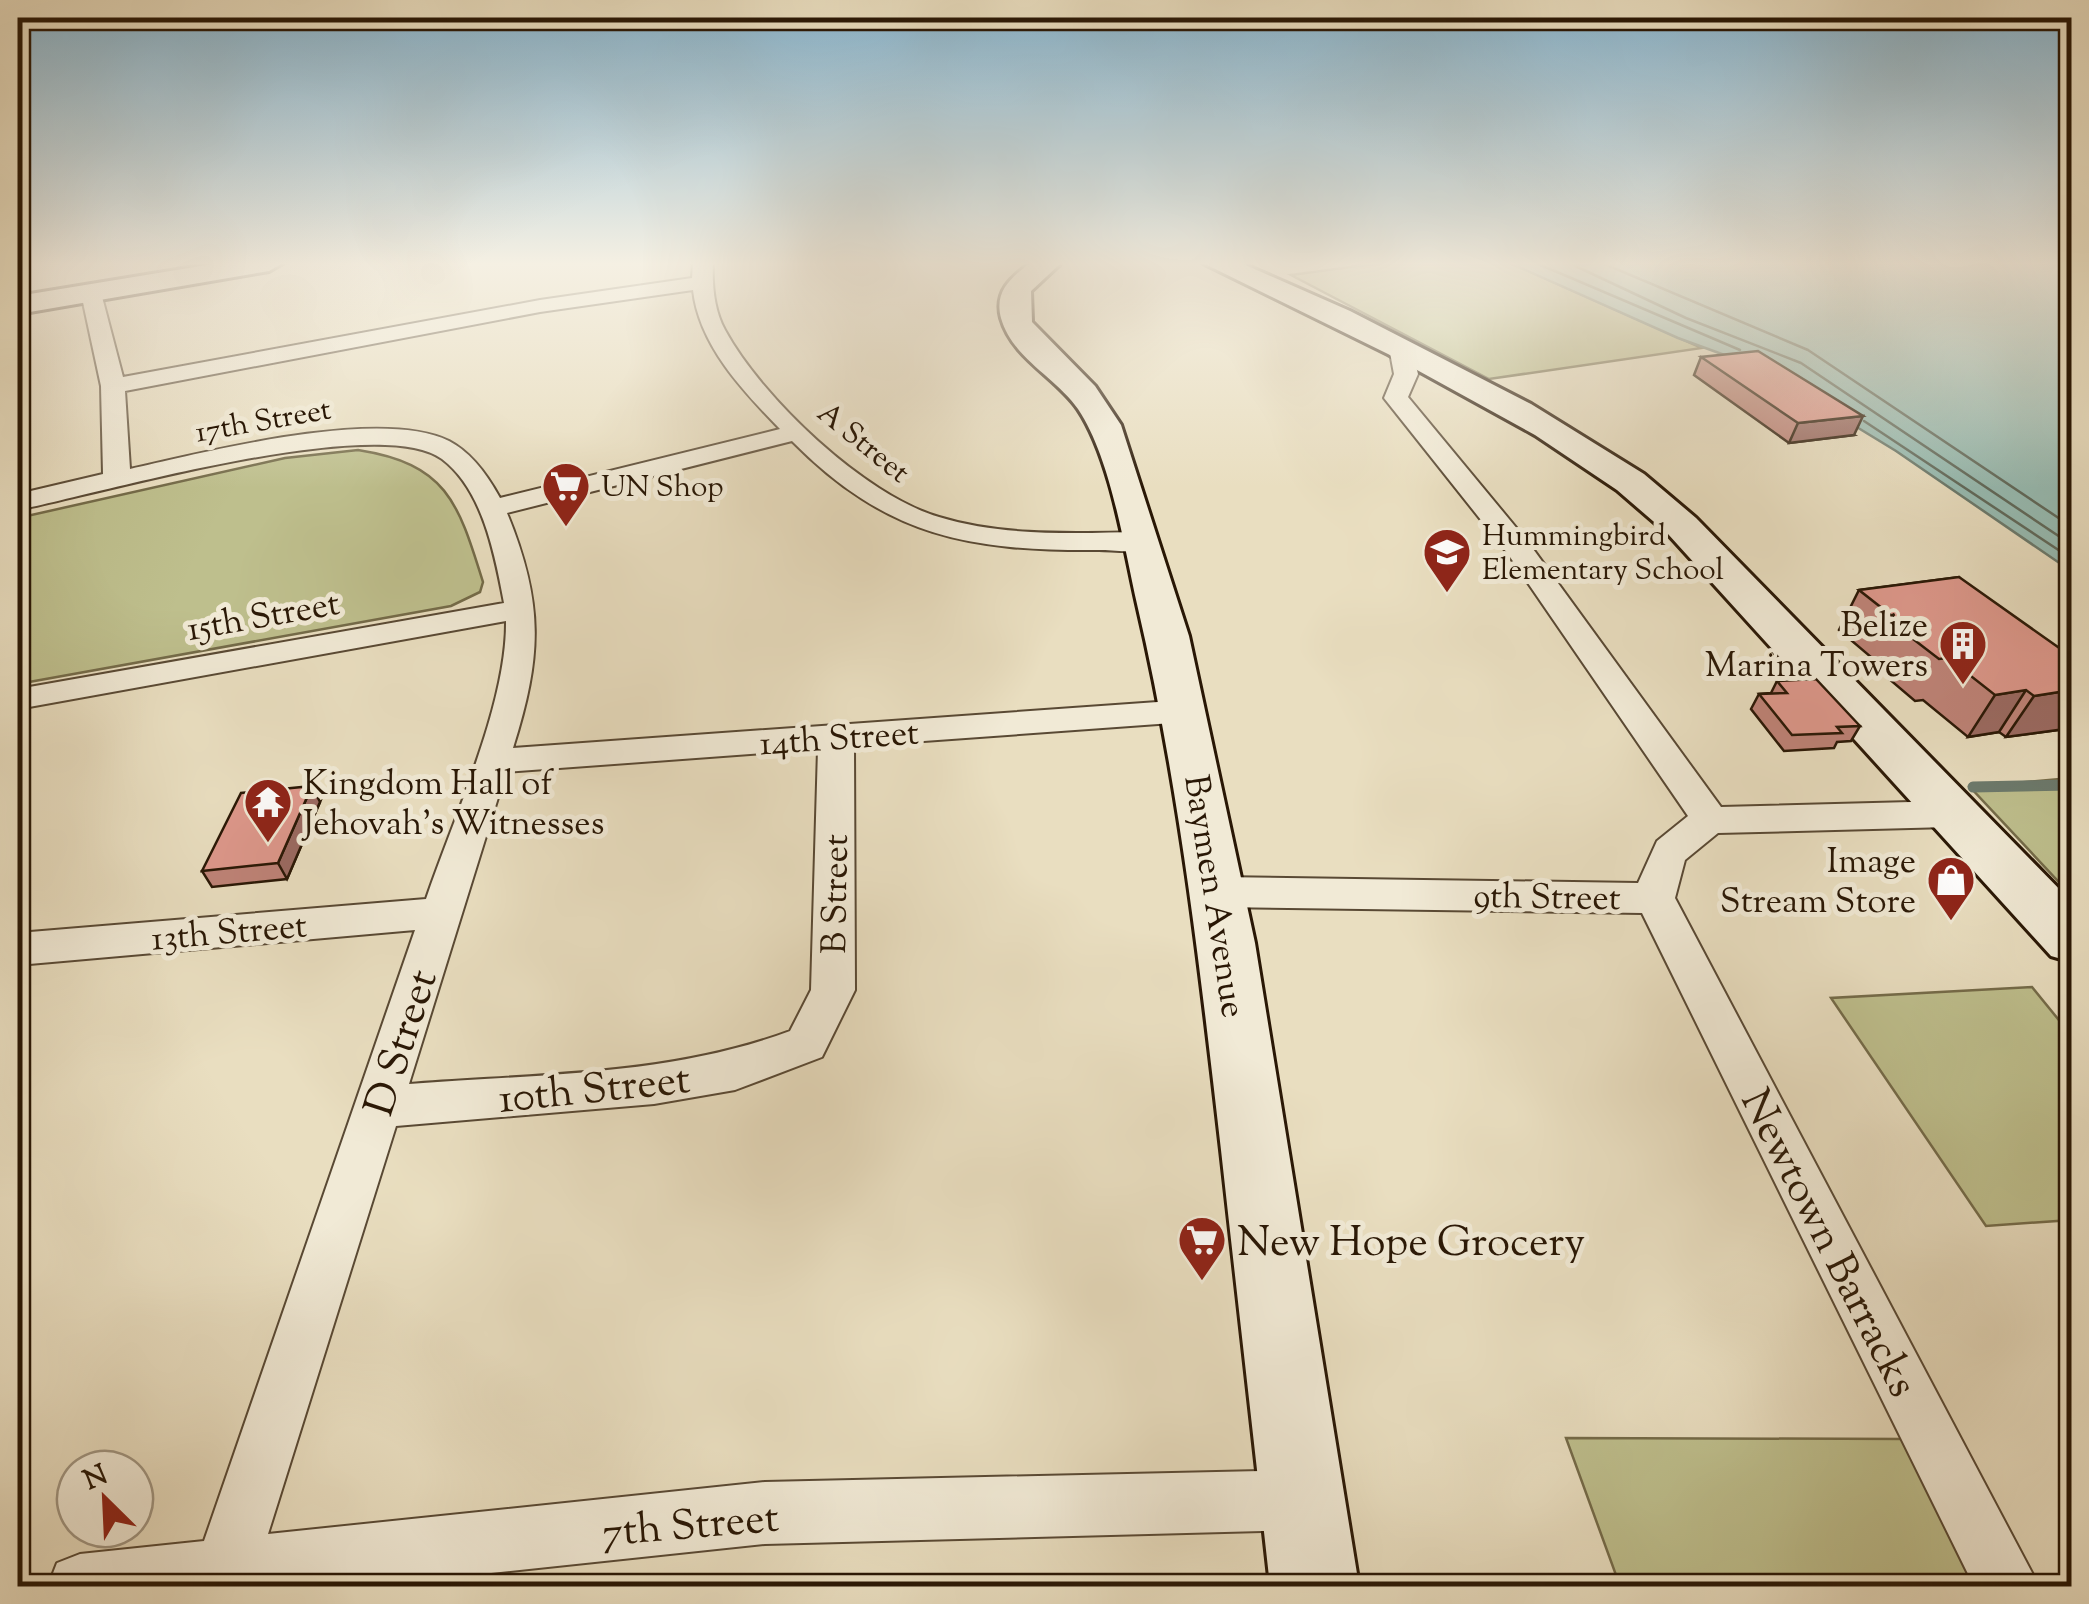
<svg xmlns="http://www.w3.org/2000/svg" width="2089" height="1604" font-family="'Sorts Mill Goudy',serif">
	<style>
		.green { fill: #bebf8d; stroke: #746b49; stroke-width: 2.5 }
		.water { fill: #97bcb3; stroke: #6b7a6d; stroke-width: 2.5 }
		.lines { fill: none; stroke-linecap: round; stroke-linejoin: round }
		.shore { stroke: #606a5c; stroke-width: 2.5 }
		.stream { stroke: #6b7a6d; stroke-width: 11 }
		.street-casing { stroke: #594934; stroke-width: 4 }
		.secondary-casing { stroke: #291705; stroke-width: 6 }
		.street { fill: #f1ead6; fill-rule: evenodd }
		.secondary { fill: #f1ead6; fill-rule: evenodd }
		.wall { fill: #bf8378; stroke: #291705; stroke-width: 2.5 }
		.shaded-wall { fill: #9b6a62; stroke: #291705; stroke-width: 2.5 }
		.building { fill: #de988c; stroke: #291705; stroke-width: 2.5 }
		.labels { text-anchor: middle; stroke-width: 10; stroke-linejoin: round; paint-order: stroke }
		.far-street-label { font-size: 30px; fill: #291705; stroke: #f1ead6 }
		.far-poi-label { font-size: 30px; fill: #291705; stroke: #f1ead6; text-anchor: start }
		.street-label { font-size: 35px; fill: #291705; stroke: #f1ead6 }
		.poi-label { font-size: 35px; fill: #291705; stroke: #f1ead6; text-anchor: end }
		.near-street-label { font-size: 42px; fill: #291705; stroke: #f1ead6 }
		.near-poi-label { font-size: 42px; fill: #291705; stroke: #f1ead6; text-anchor: start }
	</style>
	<rect width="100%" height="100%" fill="#e9dec0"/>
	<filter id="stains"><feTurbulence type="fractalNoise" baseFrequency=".002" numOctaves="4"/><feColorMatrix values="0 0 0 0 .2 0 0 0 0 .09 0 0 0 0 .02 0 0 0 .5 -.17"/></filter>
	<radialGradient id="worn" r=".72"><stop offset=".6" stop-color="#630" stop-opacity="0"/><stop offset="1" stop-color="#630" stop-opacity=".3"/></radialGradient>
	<g class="green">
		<polygon points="1380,263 1510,263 1702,348 1489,379 1291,275"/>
		<path d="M358 450C447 464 458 502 483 582L480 592 451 606 18 684V518L285 458Z"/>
		<polygon points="2071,778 2072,778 2071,895 1970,787"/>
		<polygon points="2032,987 2071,1035 2071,1220 1986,1226 1831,998"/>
		<polygon points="1566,1438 1906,1439 1978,1586 1620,1586"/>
	</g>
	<polygon class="water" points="1510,263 2071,263 2071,571 1896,451 1760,368 1678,338"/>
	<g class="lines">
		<g class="shore">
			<polyline points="1536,263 1740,350"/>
			<polyline points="1569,263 1686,318 1801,363 2072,545"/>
			<polyline points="1602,263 1808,350 2072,527"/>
			<polyline points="1864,421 2072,559"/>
		</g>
		<polyline class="stream" points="1973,787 2072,785"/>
		<g class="street-casing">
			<g id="street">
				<path d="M693 263H713C712 285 714 310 725 330 762 398 864 495 939 517 1004 537 1076 533 1143 532L1157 541C1147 556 1116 550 1099 550 969 551 887 537 792 441L507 513C544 603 542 656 513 748L1186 700 1198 704 1203 711 1198 718 1186 722 854 746 855 990 822 1057 735 1090 654 1104 396 1126 268 1534 765 1482 1303 1470 1324 1479 1333 1500 1324 1521 1303 1530 765 1544 369 1586H48L57 1563 80 1554 204 1541 415 930 18 965V933L426 899C453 819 507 705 506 621L18 709V689L504 603C495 555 483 490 442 459 379 412 98 494 18 510V494L103 474 101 386 81 293 91 287 101 293 123 377 540 300 692 278ZM693 290C699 345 743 391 780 429L500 498C488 476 472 453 449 441 380 407 205 452 130 469L125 391 540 312ZM818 749 811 990 790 1031C669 1076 536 1074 409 1084L506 772Z"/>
				<polygon points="1400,340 1411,347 1418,374 1408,397 1528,542 1721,807 1949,801 1962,805 1968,814 1962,823 1949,827 1718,833 1685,860 1675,898 2039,1586 1974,1586 1642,913 1219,907 1205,902 1199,892 1205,882 1219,877 1638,883 1657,841 1688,816 1508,554 1384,398 1394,374 1389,347"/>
			</g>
		</g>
		<g class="secondary-casing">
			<g id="secondary">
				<polygon points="219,263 283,263 269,271 18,314 18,296"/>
				<path d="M1030 263H1061L1031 291 1032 322 1095 386 1121 425 1189 636 1255 943 1359 1586H1270C1254 1441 1237 1295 1221 1150 1200 967 1179 784 1137 604 1124 547 1111 458 1078 409 1056 377 1012 358 1001 318 994 291 1011 278 1030 263Z"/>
				<polygon points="1203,263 1241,263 1350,311 1531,404 1644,474 1696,518 2072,902 2072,962 2051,956 1668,534 1617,490 1535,435 1388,354"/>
			</g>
		</g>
		<use href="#street" class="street"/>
		<use href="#secondary" class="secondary"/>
	</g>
	<g class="wall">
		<polygon points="1701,357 1854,435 1789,443 1694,375"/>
		<polygon points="1959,577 2070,721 2065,729 2006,737 1999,732 1968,737 1923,700 1915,701 1882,673 1884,668 1839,630 1859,590"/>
		<polygon points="1777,681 1860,726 1851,741 1837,742 1834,748 1784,751 1751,709 1759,694 1771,693"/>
		<polygon points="320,802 287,879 212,887 202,871"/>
	</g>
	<g class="shaded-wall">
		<polygon points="1863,416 1854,435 1789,443 1798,423"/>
		<polygon points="2026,690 1999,732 1968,737 1995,695"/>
		<polygon points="2072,690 2072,721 2065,729 2006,737 2034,696"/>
		<polygon points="312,786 320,802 287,879 278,863"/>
	</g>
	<g class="building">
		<polygon points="1758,351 1863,416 1798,423 1701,357"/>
		<polygon points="1959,577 2072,657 2072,690 2034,696 2026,690 1995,695 1948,658 1939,659 1904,632 1911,631 1859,590"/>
		<polygon points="1816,679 1860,726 1837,727 1842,733 1792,735 1759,694 1787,693 1777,681"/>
		<polygon points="312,786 278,863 202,871 241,793"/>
	</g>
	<linearGradient id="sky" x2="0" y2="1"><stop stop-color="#87b7d3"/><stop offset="0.54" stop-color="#f5f0e3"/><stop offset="1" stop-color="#f5f0e3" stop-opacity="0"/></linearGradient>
	<rect width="2089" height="488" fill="url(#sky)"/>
	<defs>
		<g id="supermarket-pin" transform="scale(2.5)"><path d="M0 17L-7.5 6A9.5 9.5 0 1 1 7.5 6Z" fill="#8f2418" stroke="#f1ead6"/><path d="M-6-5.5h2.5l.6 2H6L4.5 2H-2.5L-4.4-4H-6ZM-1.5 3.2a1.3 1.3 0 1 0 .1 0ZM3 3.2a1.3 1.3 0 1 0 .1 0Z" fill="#fff"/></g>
		<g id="school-pin" transform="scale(2.5)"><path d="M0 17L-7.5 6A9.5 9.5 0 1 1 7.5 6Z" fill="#8f2418" stroke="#f1ead6"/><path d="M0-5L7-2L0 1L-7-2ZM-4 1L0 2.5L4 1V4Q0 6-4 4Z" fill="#fff"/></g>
		<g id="building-pin" transform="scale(2.5)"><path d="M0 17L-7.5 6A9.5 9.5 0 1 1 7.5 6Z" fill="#8f2418" stroke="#f1ead6"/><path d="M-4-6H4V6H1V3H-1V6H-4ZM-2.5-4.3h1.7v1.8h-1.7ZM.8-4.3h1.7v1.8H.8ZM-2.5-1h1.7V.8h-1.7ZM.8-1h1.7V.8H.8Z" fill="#fff"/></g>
		<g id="temple-pin" transform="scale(2.5)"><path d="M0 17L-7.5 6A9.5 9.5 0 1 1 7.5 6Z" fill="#8f2418" stroke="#f1ead6"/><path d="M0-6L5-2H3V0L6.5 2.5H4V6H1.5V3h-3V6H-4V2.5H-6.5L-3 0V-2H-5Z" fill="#fff"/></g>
		<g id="shop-pin" transform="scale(2.5)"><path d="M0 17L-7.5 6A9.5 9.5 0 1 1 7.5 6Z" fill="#8f2418" stroke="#f1ead6"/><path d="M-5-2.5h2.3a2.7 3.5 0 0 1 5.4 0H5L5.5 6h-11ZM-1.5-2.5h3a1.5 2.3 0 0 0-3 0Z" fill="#fff"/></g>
	</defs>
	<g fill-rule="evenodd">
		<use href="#supermarket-pin" x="566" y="486"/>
		<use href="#school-pin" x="1447" y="552"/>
		<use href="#building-pin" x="1963" y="644"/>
		<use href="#temple-pin" x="268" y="802"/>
		<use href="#shop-pin" x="1951" y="880"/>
		<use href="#supermarket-pin" x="1202" y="1240"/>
	</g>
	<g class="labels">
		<g class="far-street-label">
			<text transform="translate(263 420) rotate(-10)" y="10">17th Street</text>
			<text transform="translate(864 442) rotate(39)" y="10">A Street</text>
		</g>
		<g class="far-poi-label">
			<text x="601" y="496">UN Shop</text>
			<text x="1482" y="545">Hummingbird<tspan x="1482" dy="34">Elementary School</tspan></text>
		</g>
		<g class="street-label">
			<text transform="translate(263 615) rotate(-10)" y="12">15th Street</text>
			<text transform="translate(839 737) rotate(-4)" y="12">14th Street</text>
			<text transform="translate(834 894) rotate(-89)" y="12">B Street</text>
			<text transform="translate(1216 896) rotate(81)" y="12">Baymen Avenue</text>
			<text transform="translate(1547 896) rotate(1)" y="12">9th Street</text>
			<text transform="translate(229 931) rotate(-5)" y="12">13th Street</text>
		</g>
		<g class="poi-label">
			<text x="1928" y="636">Belize<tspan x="1928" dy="40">Marina Towers</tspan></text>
			<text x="303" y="794" text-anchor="start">Kingdom Hall of<tspan x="303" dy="40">Jehovah's Witnesses</tspan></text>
			<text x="1916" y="872">Image<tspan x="1916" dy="40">Stream Store</tspan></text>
		</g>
		<g class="near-street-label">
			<text transform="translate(399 1042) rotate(-72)" y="15">D Street</text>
			<text transform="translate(594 1087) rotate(-6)" y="15">10th Street</text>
			<text transform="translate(1831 1242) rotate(63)" y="15">Newtown Barracks</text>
			<text transform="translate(690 1523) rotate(-5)" y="15">7th Street</text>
		</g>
		<g class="near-poi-label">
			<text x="1237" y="1255">New Hope Grocery</text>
		</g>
	</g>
	<rect width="2089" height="1604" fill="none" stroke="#e9dec0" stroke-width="60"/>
	<rect x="20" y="20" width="2049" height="1564" fill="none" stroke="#291705" stroke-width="5"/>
	<rect x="30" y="30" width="2029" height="1544" fill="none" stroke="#291705" stroke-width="2.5"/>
	<g transform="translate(105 1499) rotate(336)"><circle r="48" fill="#f1ead6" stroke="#a19682" stroke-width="2.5"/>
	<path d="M0-8L18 38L0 25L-18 38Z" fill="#8f2418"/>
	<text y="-15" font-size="28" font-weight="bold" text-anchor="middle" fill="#291705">N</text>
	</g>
	<rect width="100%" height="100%" filter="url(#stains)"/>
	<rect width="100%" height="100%" fill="url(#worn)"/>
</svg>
